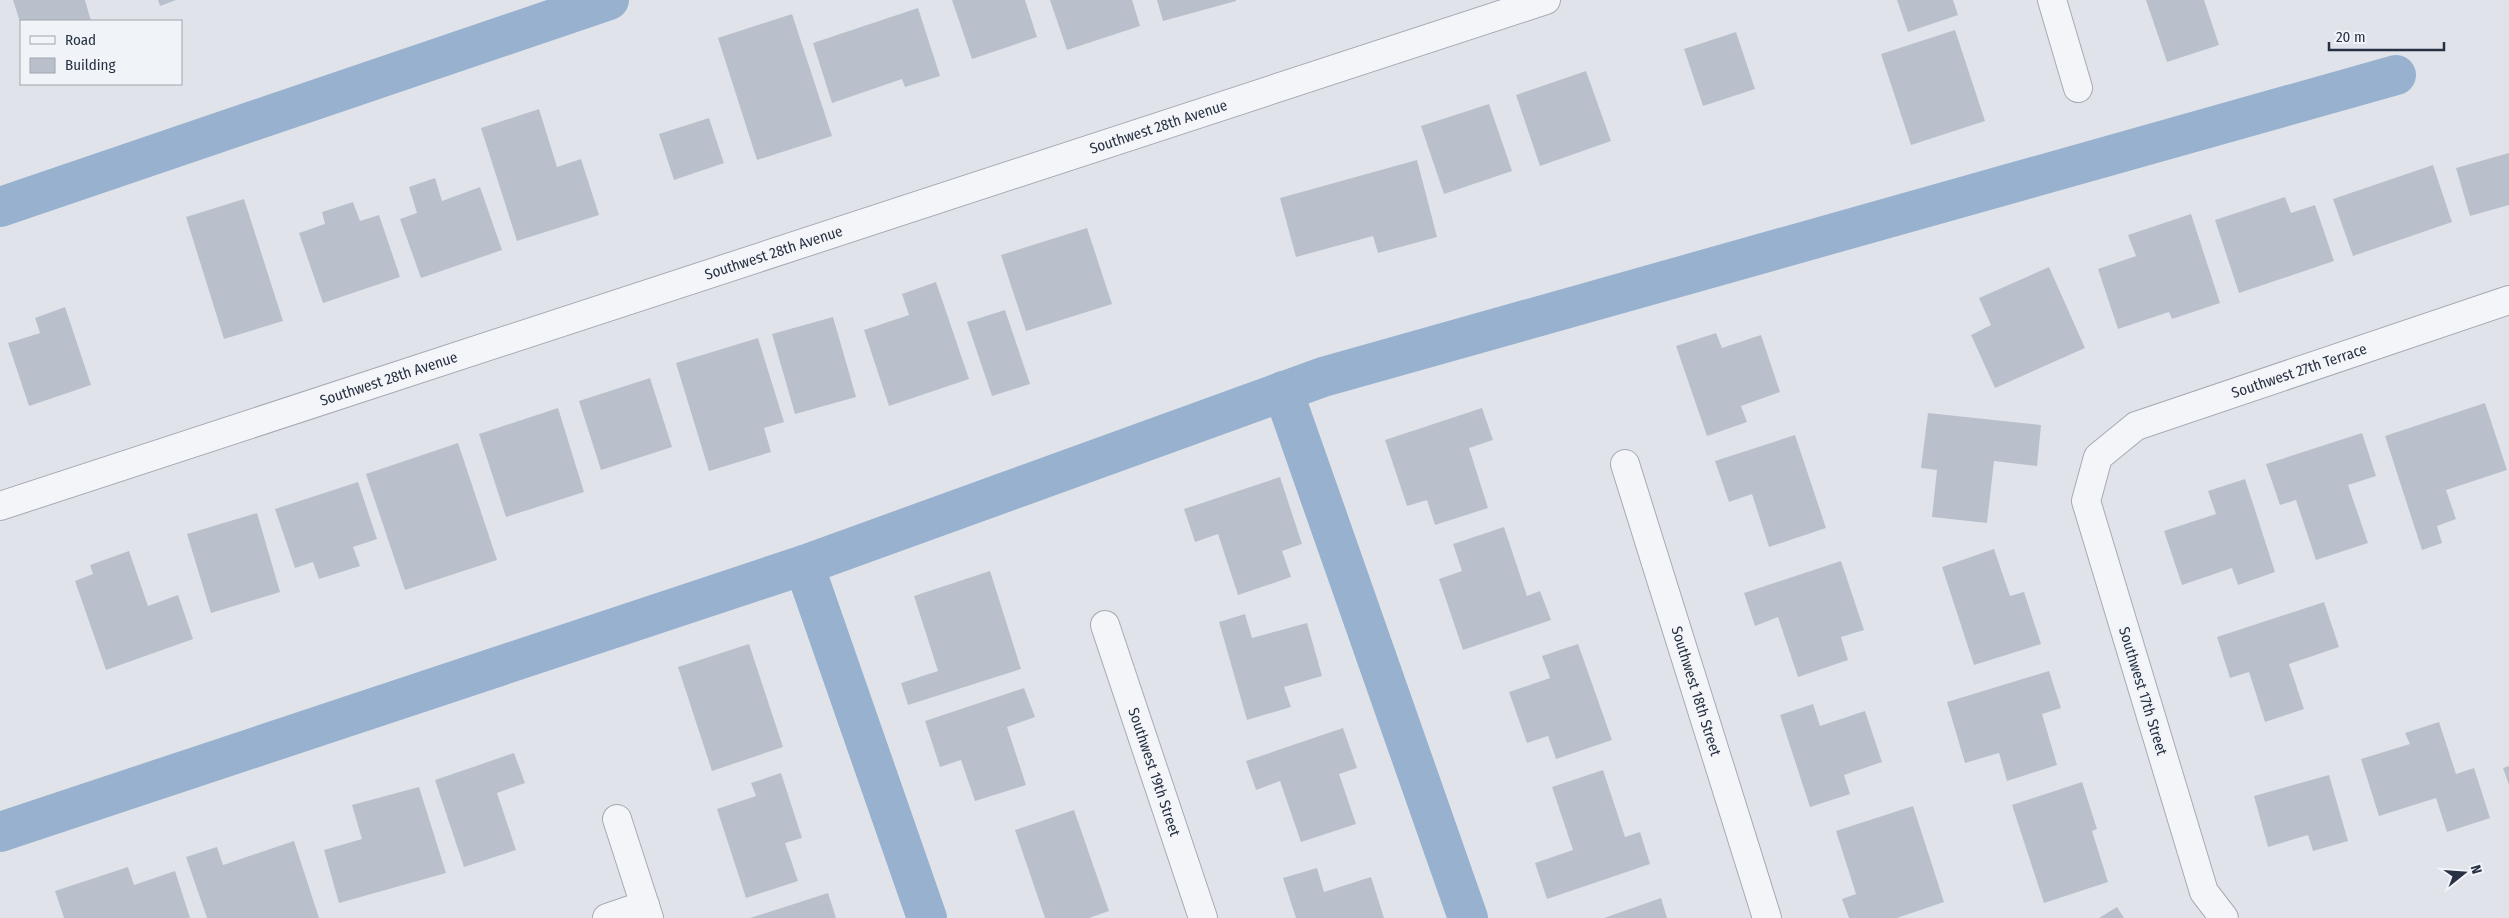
<svg xmlns="http://www.w3.org/2000/svg" width="2509" height="918" font-family="'Fira Sans Condensed',sans-serif">
	<style>
		.lines { fill: none; stroke-linecap: round; stroke-linejoin: round }
		.canal { stroke: #97b1ce; stroke-width: 40 }
		.building { fill: #b9c0cb }
		.minor-casing { stroke: #a5abb5; stroke-width: 30 }
		.minor { stroke: #f3f5f8; stroke-width: 28 }
		.labels { text-anchor: middle; stroke-width: 4.5; stroke-linejoin: round; paint-order: stroke }
		.street-label { font-size: 15px; fill: #273143; stroke: #f0f3f7 }
	</style>
	<rect width="100%" height="100%" fill="#e0e4ea"/>
	<g class="lines">
		<g class="canal">
			<polyline points="0,207 609,0"/>
			<polyline points="1283,391 1468,918"/>
			<polyline points="804,565 927,918"/>
			<polyline points="0,832 804,565 1323,377 2396,75"/>
		</g>
	</g>
	<g class="building">
		<polygon points="13,0 85,0 91,21 21,21 21,25"/>
		<polygon points="158,0 176,0 160,6"/>
		<polygon points="952,0 1025,0 1037,37 972,59"/>
		<polygon points="1050,0 1132,0 1140,26 1067,50"/>
		<polygon points="1157,0 1236,0 1236,1 1163,21"/>
		<polygon points="1897,0 1953,0 1958,15 1908,32"/>
		<polygon points="2146,0 2204,0 2219,45 2167,62"/>
		<polygon points="918,8 940,76 905,87 902,79 832,103 813,43"/>
		<polygon points="792,14 832,136 757,160 718,38"/>
		<polygon points="1955,30 1985,121 1911,145 1881,54"/>
		<polygon points="1736,32 1755,89 1703,106 1684,49"/>
		<polygon points="1586,71 1611,141 1540,166 1516,95"/>
		<polygon points="1489,104 1512,171 1444,194 1421,126"/>
		<polygon points="539,109 557,167 581,159 599,215 517,241 481,128"/>
		<polygon points="709,118 724,163 674,180 659,134"/>
		<polygon points="2509,153 2509,205 2470,216 2456,168"/>
		<polygon points="1417,160 1437,237 1378,253 1373,236 1296,257 1280,198"/>
		<polygon points="2433,165 2452,222 2353,256 2333,199"/>
		<polygon points="435,178 442,201 480,187 502,250 421,278 400,219 417,213 409,187"/>
		<polygon points="2285,197 2291,213 2315,205 2334,261 2239,293 2215,220"/>
		<polygon points="244,199 283,321 224,339 186,217"/>
		<polygon points="353,202 360,221 379,215 400,277 323,303 299,233 325,224 322,212"/>
		<polygon points="2191,214 2220,303 2172,319 2169,312 2118,329 2098,269 2136,256 2128,235"/>
		<polygon points="1087,228 1112,304 1026,331 1001,255"/>
		<polygon points="2049,267 2085,348 1995,388 1971,335 1991,325 1979,298"/>
		<polygon points="936,282 969,379 889,406 864,330 909,315 902,294"/>
		<polygon points="65,307 91,385 29,406 8,343 40,333 35,318"/>
		<polygon points="1005,310 1030,384 992,396 967,322"/>
		<polygon points="833,317 856,397 795,414 772,334"/>
		<polygon points="1716,333 1722,348 1761,335 1780,392 1741,406 1747,422 1707,436 1676,346"/>
		<polygon points="758,338 784,422 764,428 771,452 709,471 676,363"/>
		<polygon points="650,378 672,447 601,470 579,401"/>
		<polygon points="2485,403 2507,470 2446,490 2456,519 2437,526 2442,543 2422,550 2385,436"/>
		<polygon points="558,408 584,492 506,517 479,434"/>
		<polygon points="1482,408 1493,440 1469,448 1488,508 1435,525 1427,500 1407,506 1385,440"/>
		<polygon points="1928,413 2041,425 2037,466 1994,461 1987,523 1932,517 1937,470 1921,468"/>
		<polygon points="2362,433 2376,476 2348,485 2368,543 2316,560 2296,500 2280,505 2266,464"/>
		<polygon points="1795,435 1826,528 1769,547 1752,494 1729,502 1715,461"/>
		<polygon points="458,443 497,560 405,590 366,474"/>
		<polygon points="1280,477 1302,544 1282,551 1291,577 1238,595 1218,534 1195,542 1184,509"/>
		<polygon points="2245,479 2275,572 2238,585 2232,568 2182,585 2164,531 2216,514 2208,491"/>
		<polygon points="358,482 377,539 353,547 360,566 319,579 313,562 295,568 275,509"/>
		<polygon points="257,513 280,592 211,613 187,534"/>
		<polygon points="1504,527 1527,596 1540,591 1551,620 1463,650 1439,579 1462,571 1453,544"/>
		<polygon points="1994,549 2010,596 2024,592 2041,644 1974,665 1942,567"/>
		<polygon points="129,551 148,606 178,595 193,639 106,670 75,581 93,574 90,565"/>
		<polygon points="1841,561 1864,630 1841,637 1848,660 1798,677 1778,617 1755,626 1744,593"/>
		<polygon points="990,571 1021,669 908,705 901,683 938,671 914,596"/>
		<polygon points="2324,602 2339,647 2289,664 2304,709 2265,722 2249,672 2230,678 2217,637"/>
		<polygon points="1245,614 1252,638 1307,623 1322,676 1284,687 1291,707 1247,720 1219,622"/>
		<polygon points="749,644 783,747 712,771 678,667"/>
		<polygon points="1578,644 1612,740 1556,759 1548,736 1527,743 1509,692 1550,678 1542,656"/>
		<polygon points="2049,671 2061,708 2042,714 2057,765 2007,781 1999,753 1965,763 1947,702"/>
		<polygon points="1024,688 1035,717 1007,727 1026,785 975,801 961,760 940,767 925,721"/>
		<polygon points="1813,704 1820,726 1865,711 1882,762 1844,775 1850,794 1810,807 1780,715"/>
		<polygon points="2439,722 2456,774 2474,768 2490,818 2447,832 2436,798 2379,816 2361,759 2410,744 2405,733"/>
		<polygon points="1343,728 1357,768 1339,774 1356,824 1301,842 1280,781 1256,790 1246,761"/>
		<polygon points="514,753 525,783 497,793 516,850 464,867 435,780"/>
		<polygon points="2509,766 2509,785 2503,768"/>
		<polygon points="1603,770 1625,837 1640,832 1650,864 1547,899 1535,863 1573,850 1552,787"/>
		<polygon points="781,773 802,838 785,843 798,881 746,898 717,809 756,796 751,783"/>
		<polygon points="2329,775 2348,841 2313,851 2308,835 2268,847 2254,796"/>
		<polygon points="2082,782 2097,829 2092,831 2108,882 2044,903 2012,805"/>
		<polygon points="419,787 446,873 339,903 324,850 362,839 352,805"/>
		<polygon points="1913,806 1944,902 1897,918 1849,918 1842,899 1856,894 1836,831"/>
		<polygon points="1074,810 1109,911 1089,918 1045,918 1015,830"/>
		<polygon points="294,841 319,918 207,918 186,857 217,847 223,865"/>
		<polygon points="128,867 134,885 175,871 190,918 64,918 55,891"/>
		<polygon points="1317,868 1324,892 1371,877 1384,918 1296,918 1283,878"/>
		<polygon points="828,893 836,918 750,918"/>
		<polygon points="1661,898 1667,918 1604,918"/>
		<polygon points="2117,907 2124,918 2099,918"/>
	</g>
	<g class="lines">
		<g class="minor-casing">
			<g id="minor">
				<polyline points="2052,0 2078,88"/>
				<path id="s1" d="M1625 464 1767 918"/>
				<path id="s2" d="M0 506 1546 0"/>
				<path id="s3" d="M1105 625 1203 918"/>
				<polyline points="617,819 649,918"/>
				<polyline points="607,918 645,905"/>
				<path id="s4" d="M2224 918 2204 892 2086 501 2098 457 2136 426 2509 300"/>
			</g>
		</g>
		<use href="#minor" class="minor"/>
	</g>
	<g class="labels">
		<g class="street-label">
			<text dy="5" stroke="none"><textPath href="#s2" startOffset="1219">Southwest 28th Avenue</textPath></text>
			<text dy="5" stroke="none"><textPath href="#s2" startOffset="814">Southwest 28th Avenue</textPath></text>
			<text dy="5" stroke="none"><textPath href="#s4" startOffset="708">Southwest 27th Terrace</textPath></text>
			<text dy="5" stroke="none"><textPath href="#s2" startOffset="409">Southwest 28th Avenue</textPath></text>
			<text dy="5" stroke="none"><textPath href="#s1" startOffset="238">Southwest 18th Street</textPath></text>
			<text transform="translate(2143 691) rotate(73)" y="5">Southwest 17th Street</text>
			<text dy="5" stroke="none"><textPath href="#s3" startOffset="155">Southwest 19th Street</textPath></text>
		</g>
	</g>
	<rect x="20" y="20" width="162" height="65" fill="#f0f3f7" stroke="#a0a5af"/>
	<rect x="30" y="36" width="25" height="8" fill="#f3f5f8" stroke="#a0a5af"/>
	<text x="65" y="45" font-size="15" fill="#273143">Road</text>
	<rect x="30" y="58" width="25" height="15" fill="#b9c0cb" stroke="#a0a5af"/>
	<text x="65" y="70" font-size="15" fill="#273143">Building</text>
	<g transform="translate(2464 873) rotate(73)" stroke="#f0f3f7" stroke-width="4" paint-order="stroke">
	<path d="M0-4L9 19L0 12L-9 19Z" fill="#273143"/>
	<text y="-8" font-size="14" font-weight="bold" text-anchor="middle" fill="#273143">N</text>
	</g>
	<path d="M2329 42v8h115v-8" fill="none" stroke="#273143" stroke-width="2.5"/>
	<text x="2336" y="42" font-size="15" fill="#273143" stroke="#f0f3f7" stroke-width="4" paint-order="stroke">20 m</text>
</svg>
